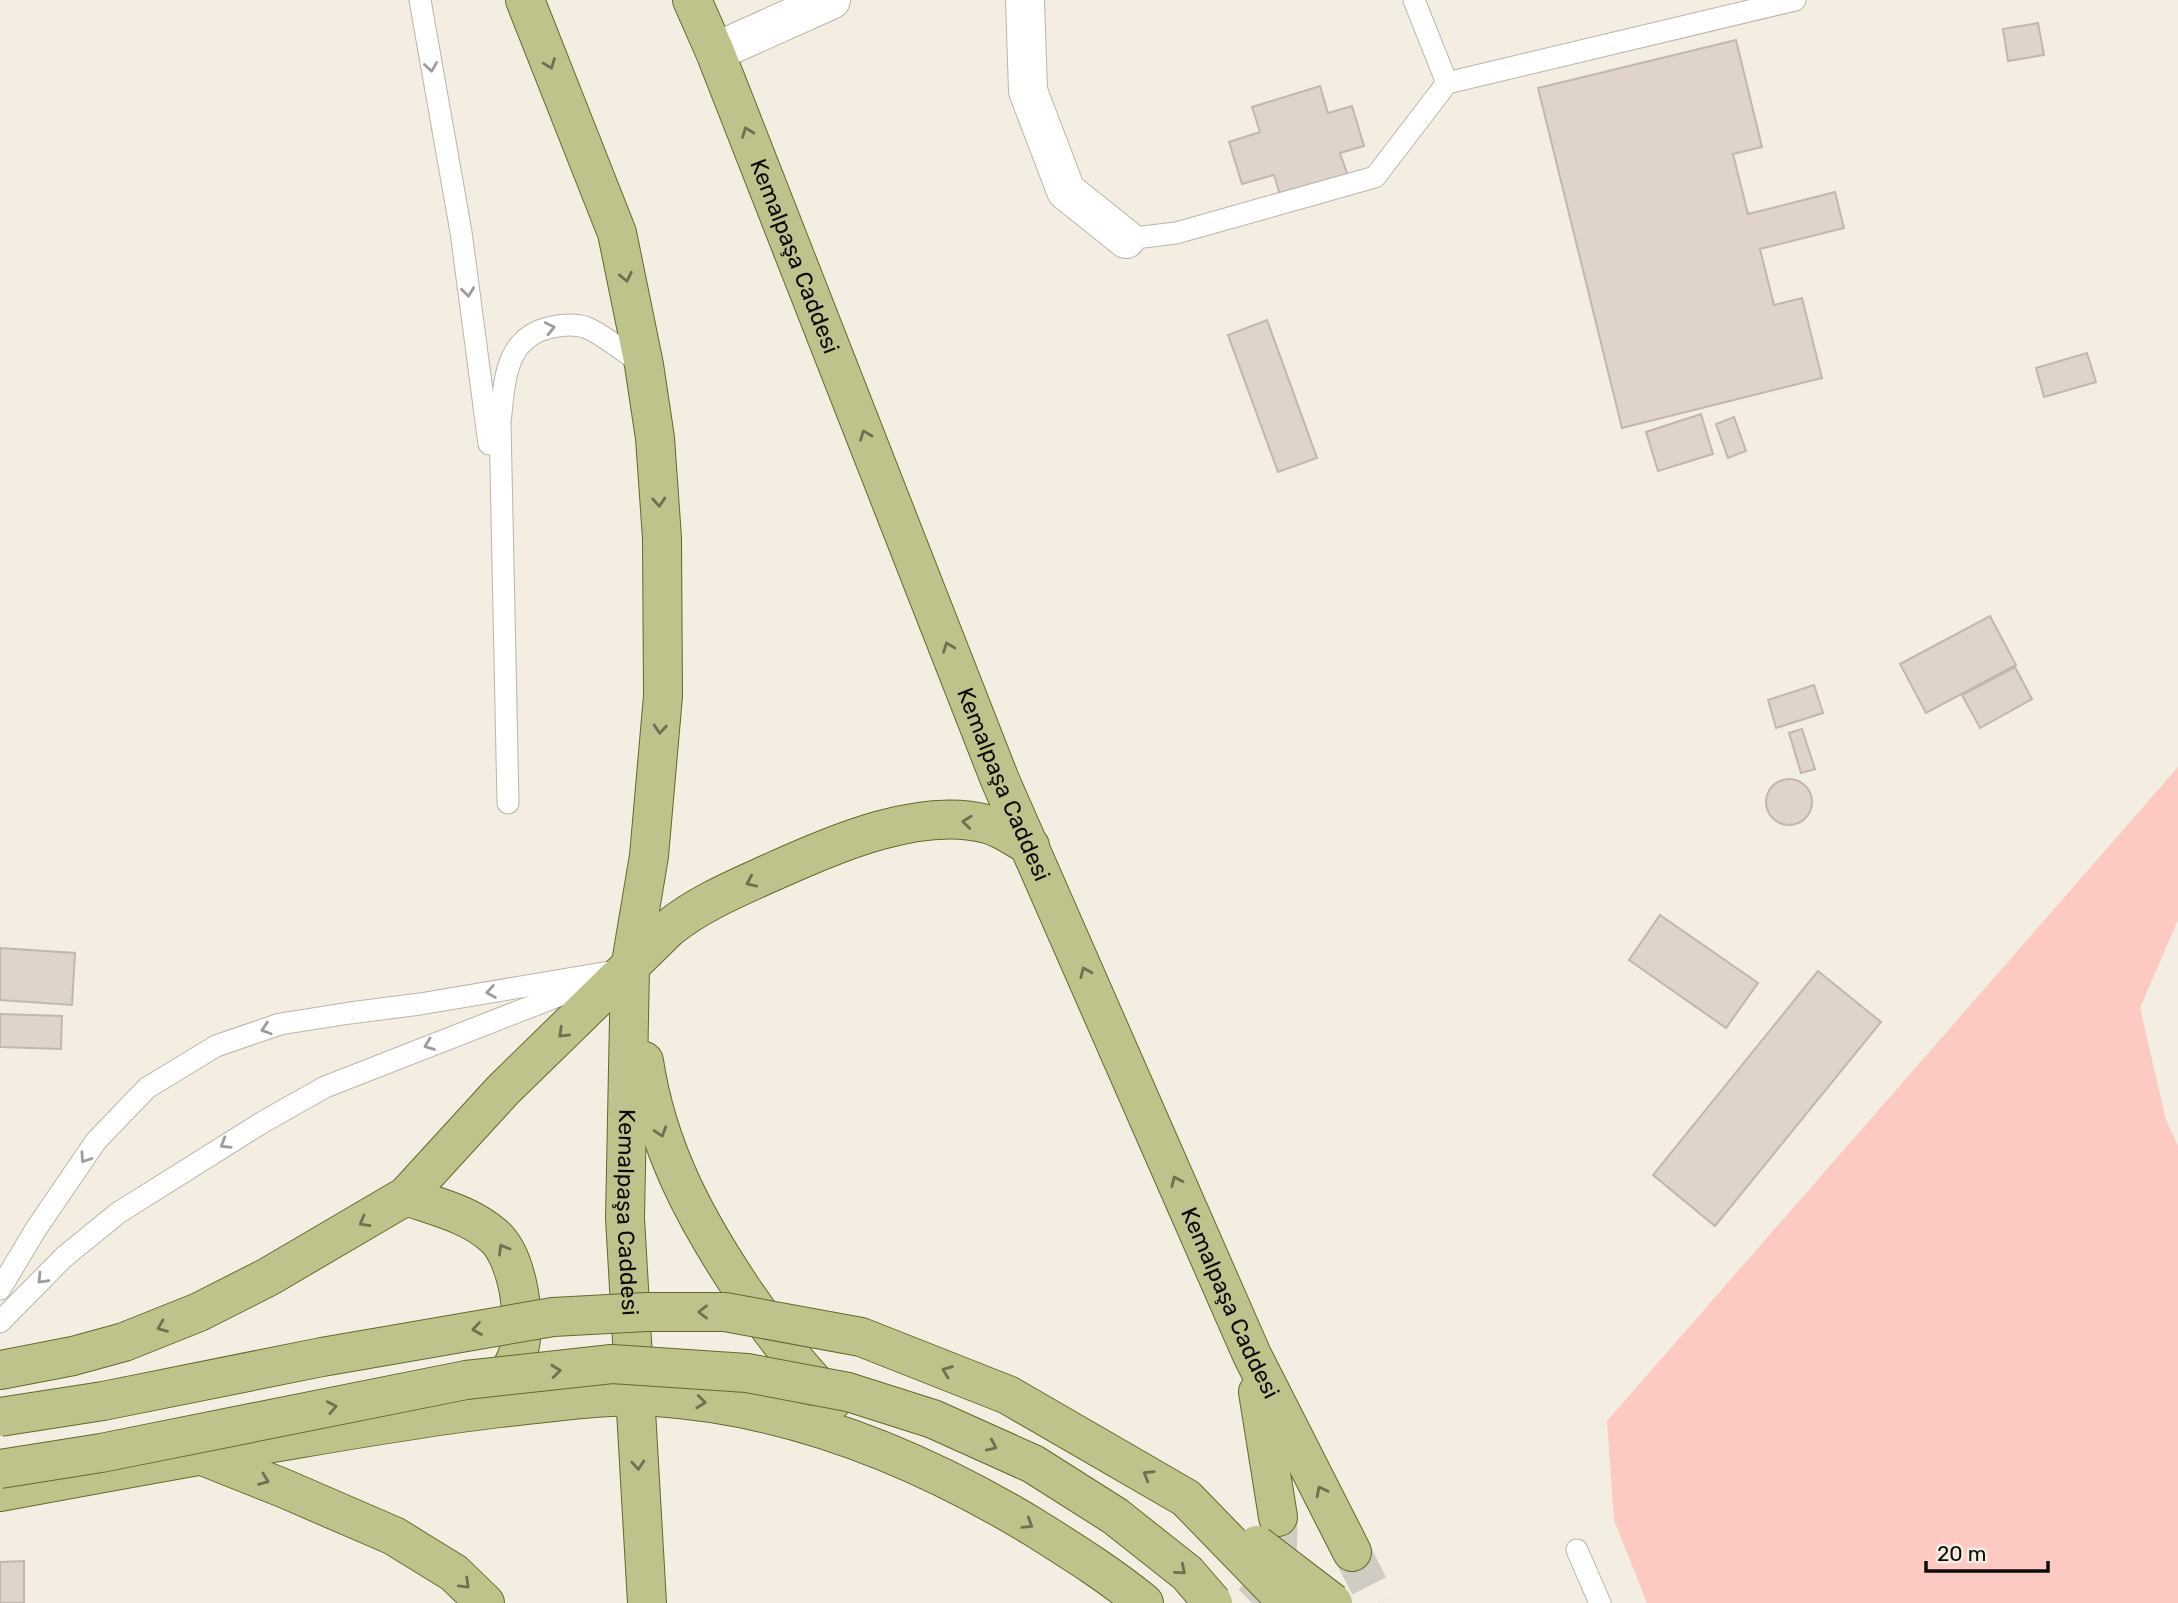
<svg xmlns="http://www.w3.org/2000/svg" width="2178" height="1603" font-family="Rubik,sans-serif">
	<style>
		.green { fill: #fdc9c3 }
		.building { fill: #dfd3cb; stroke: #c2b6ae; stroke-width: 2 }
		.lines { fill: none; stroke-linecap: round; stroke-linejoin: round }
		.primary-tunnel { stroke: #d1ccc1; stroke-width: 38; stroke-dasharray: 38 19; stroke-linecap: butt }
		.lane-casing { stroke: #bab5a9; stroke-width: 23 }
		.street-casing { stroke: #bab5a9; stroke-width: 40 }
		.secondary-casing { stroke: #bab5a9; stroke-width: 40 }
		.primary-casing { stroke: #63692a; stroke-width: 40 }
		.lane { stroke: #fff; stroke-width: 21 }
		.street { stroke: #fff; stroke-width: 38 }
		.secondary { stroke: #fff; stroke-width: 38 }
		.primary { stroke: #bdc38b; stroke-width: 38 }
		.primary-bridge-casing { stroke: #63692a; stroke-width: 40; stroke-linecap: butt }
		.primary-bridge { stroke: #bdc38b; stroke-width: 38 }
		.oneway { stroke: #6e7050 }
		.oneway2 { stroke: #9e9d9c }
		.labels { text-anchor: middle; stroke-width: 5; stroke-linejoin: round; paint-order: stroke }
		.street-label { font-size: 23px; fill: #0d0b07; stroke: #f4eee2 }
	</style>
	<rect width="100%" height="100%" fill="#f4eee2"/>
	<polygon class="green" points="2178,767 2178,920 2140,1008 2166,1120 2178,1146 2178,1603 1647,1603 1614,1520 1607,1421"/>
	<g class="building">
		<polygon points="2038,23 2044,55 2008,61 2003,29"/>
		<polygon points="1736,40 1762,147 1733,154 1748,214 1835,192 1844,228 1760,249 1774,305 1802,298 1822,378 1622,428 1538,88"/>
		<polygon points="1320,86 1328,113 1352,106 1364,146 1340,153 1348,176 1281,198 1274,175 1242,184 1229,142 1260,132 1252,107"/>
		<polygon points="1267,320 1317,458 1278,472 1228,335"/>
		<polygon points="2087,353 2096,382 2044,397 2036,368"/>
		<polygon points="1701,414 1713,454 1658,471 1646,432"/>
		<polygon points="1734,417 1746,451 1728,458 1716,424"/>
		<polygon points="1990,616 2016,665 1926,713 1900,664"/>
		<polygon points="2015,667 2032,699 1980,728 1962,695"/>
		<polygon points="1814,685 1823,713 1776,728 1768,700"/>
		<polygon points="1802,729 1815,769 1801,773 1789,733"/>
		<circle cx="1789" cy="802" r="23"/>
		<polygon points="1660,915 1758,983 1726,1028 1629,960"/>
		<polygon points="0,948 75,953 72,1005 0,1000"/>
		<polygon points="1818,971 1881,1022 1715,1226 1653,1175"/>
		<polygon points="0,1014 62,1016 61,1049 0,1047"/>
		<polygon points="24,1561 24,1603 0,1603 0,1562"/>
	</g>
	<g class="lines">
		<g class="primary-tunnel">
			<polyline points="1352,1552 1378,1603"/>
			<path d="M1252 1603C1277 1578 1280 1550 1278 1517"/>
		</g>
		<g class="lane-casing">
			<g id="lane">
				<polyline points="420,0 461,232 489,444"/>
				<polyline points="1414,0 1447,83"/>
				<polyline points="1126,239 1176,233 1375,177 1447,83 1795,0"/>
				<path d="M508 803 500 422C505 381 504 337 552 327 562 325 574 324 585 327 598 331 630 356 644 365"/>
				<polyline points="0,1289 36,1229 96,1141 147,1088 216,1046 280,1024 350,1013 420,1004 621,970"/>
				<polyline points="0,1322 64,1257 118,1213 263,1122 325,1087 586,985"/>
				<polyline points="1577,1550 1600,1603"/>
			</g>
		</g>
		<g class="street-casing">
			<polyline id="street" points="715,52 831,0"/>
		</g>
		<g class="secondary-casing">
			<polyline id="secondary" points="1025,0 1028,91 1066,191 1126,239"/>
		</g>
		<g class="primary-casing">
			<g id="primary">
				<path id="s1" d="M525 0 617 233 644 365 655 438 662 538 663 696 649 856 630 969 625 1218 647 1603"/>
				<path id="s2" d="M692 0 715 52 1000 780 1252 1355 1352 1552"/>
				<path d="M644 1061C657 1147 694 1217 742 1289 769 1329 798 1367 832 1401"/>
				<path d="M406 1196C437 1207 469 1214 494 1236 518 1257 528 1323 518 1353 513 1370 500 1384 486 1394"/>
				<path d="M0 1370 73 1356 124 1342 199 1312 268 1277 406 1196 503 1090 669 928C700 903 737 888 772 872 833 845 919 806 987 824 1002 828 1017 839 1030 846"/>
				<polyline points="1258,1392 1278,1517"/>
				<polyline points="200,1455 283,1488 394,1536 454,1573 485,1603"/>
				<path d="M0 1492C97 1474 194 1456 291 1440 361 1428 430 1416 500 1408 551 1403 605 1394 656 1397 792 1406 920 1458 1035 1528 1073 1552 1110 1575 1144 1603"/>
			</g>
		</g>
		<use href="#lane" class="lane"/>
		<use href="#street" class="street"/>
		<use href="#secondary" class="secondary"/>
		<use href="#primary" class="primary"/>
		<g class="primary-bridge-casing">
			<g id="primary-bridge">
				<polyline points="0,1417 103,1401 322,1357 553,1317 646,1312 725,1312 861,1337 1008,1395 1186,1498 1288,1603"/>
				<polyline points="0,1469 101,1453 466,1380 612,1364 747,1373 848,1392 933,1419 1033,1464 1115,1516 1187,1573 1213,1603"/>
				<polyline points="1257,1545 1333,1603"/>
			</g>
		</g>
		<use href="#primary-bridge" class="primary-bridge"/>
	</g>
	<defs><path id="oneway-chevron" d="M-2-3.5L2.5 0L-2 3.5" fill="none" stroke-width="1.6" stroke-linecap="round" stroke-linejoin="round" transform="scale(1.75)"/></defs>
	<g class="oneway">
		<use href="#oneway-chevron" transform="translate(550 64) rotate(69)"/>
		<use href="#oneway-chevron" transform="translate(747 132) rotate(-111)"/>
		<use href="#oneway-chevron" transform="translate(626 277) rotate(78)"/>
		<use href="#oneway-chevron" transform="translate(865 435) rotate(-111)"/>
		<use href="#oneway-chevron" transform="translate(659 502) rotate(86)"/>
		<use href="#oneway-chevron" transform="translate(948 647) rotate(-111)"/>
		<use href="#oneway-chevron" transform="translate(660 729) rotate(95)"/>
		<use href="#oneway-chevron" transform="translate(967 822) rotate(-174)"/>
		<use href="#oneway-chevron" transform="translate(751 882) rotate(156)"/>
		<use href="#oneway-chevron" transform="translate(1085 972) rotate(-114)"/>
		<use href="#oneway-chevron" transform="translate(563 1033) rotate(136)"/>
		<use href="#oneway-chevron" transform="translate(661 1132) rotate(72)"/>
		<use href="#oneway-chevron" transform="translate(1176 1181) rotate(-114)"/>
		<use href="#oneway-chevron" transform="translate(364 1222) rotate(150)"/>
		<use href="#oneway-chevron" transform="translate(503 1249) rotate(-120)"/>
		<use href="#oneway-chevron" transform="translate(703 1312) rotate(180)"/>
		<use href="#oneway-chevron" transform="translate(162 1327) rotate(158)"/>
		<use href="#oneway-chevron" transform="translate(477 1329) rotate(171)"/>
		<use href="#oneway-chevron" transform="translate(556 1371) rotate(-6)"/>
		<use href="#oneway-chevron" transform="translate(947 1371) rotate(-159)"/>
		<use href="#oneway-chevron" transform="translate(701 1402) rotate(6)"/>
		<use href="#oneway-chevron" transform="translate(332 1407) rotate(-11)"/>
		<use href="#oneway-chevron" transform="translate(992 1446) rotate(24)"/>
		<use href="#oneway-chevron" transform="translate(638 1465) rotate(86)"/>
		<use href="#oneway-chevron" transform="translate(1148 1475) rotate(-149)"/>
		<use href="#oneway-chevron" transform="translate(264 1480) rotate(21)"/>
		<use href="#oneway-chevron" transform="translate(1321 1491) rotate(-117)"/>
		<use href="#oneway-chevron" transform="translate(1028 1524) rotate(32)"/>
		<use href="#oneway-chevron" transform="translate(1181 1570) rotate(41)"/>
		<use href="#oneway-chevron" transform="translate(465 1584) rotate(44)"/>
	</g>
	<g class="oneway2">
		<use href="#oneway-chevron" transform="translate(431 67) rotate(81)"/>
		<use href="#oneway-chevron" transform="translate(468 292) rotate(83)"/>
		<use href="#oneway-chevron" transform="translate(550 328) rotate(-13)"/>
		<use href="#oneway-chevron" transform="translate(491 992) rotate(170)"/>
		<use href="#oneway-chevron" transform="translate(266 1029) rotate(162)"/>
		<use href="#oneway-chevron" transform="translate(429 1045) rotate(159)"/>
		<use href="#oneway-chevron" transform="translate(225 1144) rotate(149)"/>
		<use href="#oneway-chevron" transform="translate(85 1158) rotate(124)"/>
		<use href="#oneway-chevron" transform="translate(42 1279) rotate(134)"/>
	</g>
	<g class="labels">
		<g class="street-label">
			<text dy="8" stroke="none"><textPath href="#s2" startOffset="276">Kemalpaşa Caddesi</textPath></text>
			<text dy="8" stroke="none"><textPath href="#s2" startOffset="844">Kemalpaşa Caddesi</textPath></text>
			<text dy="8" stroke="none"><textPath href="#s1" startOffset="1236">Kemalpaşa Caddesi</textPath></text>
			<text dy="8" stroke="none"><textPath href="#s2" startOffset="1410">Kemalpaşa Caddesi</textPath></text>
		</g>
	</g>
	<path d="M1926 1561v10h122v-10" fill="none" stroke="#0d0b07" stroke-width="3.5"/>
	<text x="1937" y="1561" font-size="21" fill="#0d0b07" stroke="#f4eee2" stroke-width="5" paint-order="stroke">20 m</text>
</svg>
